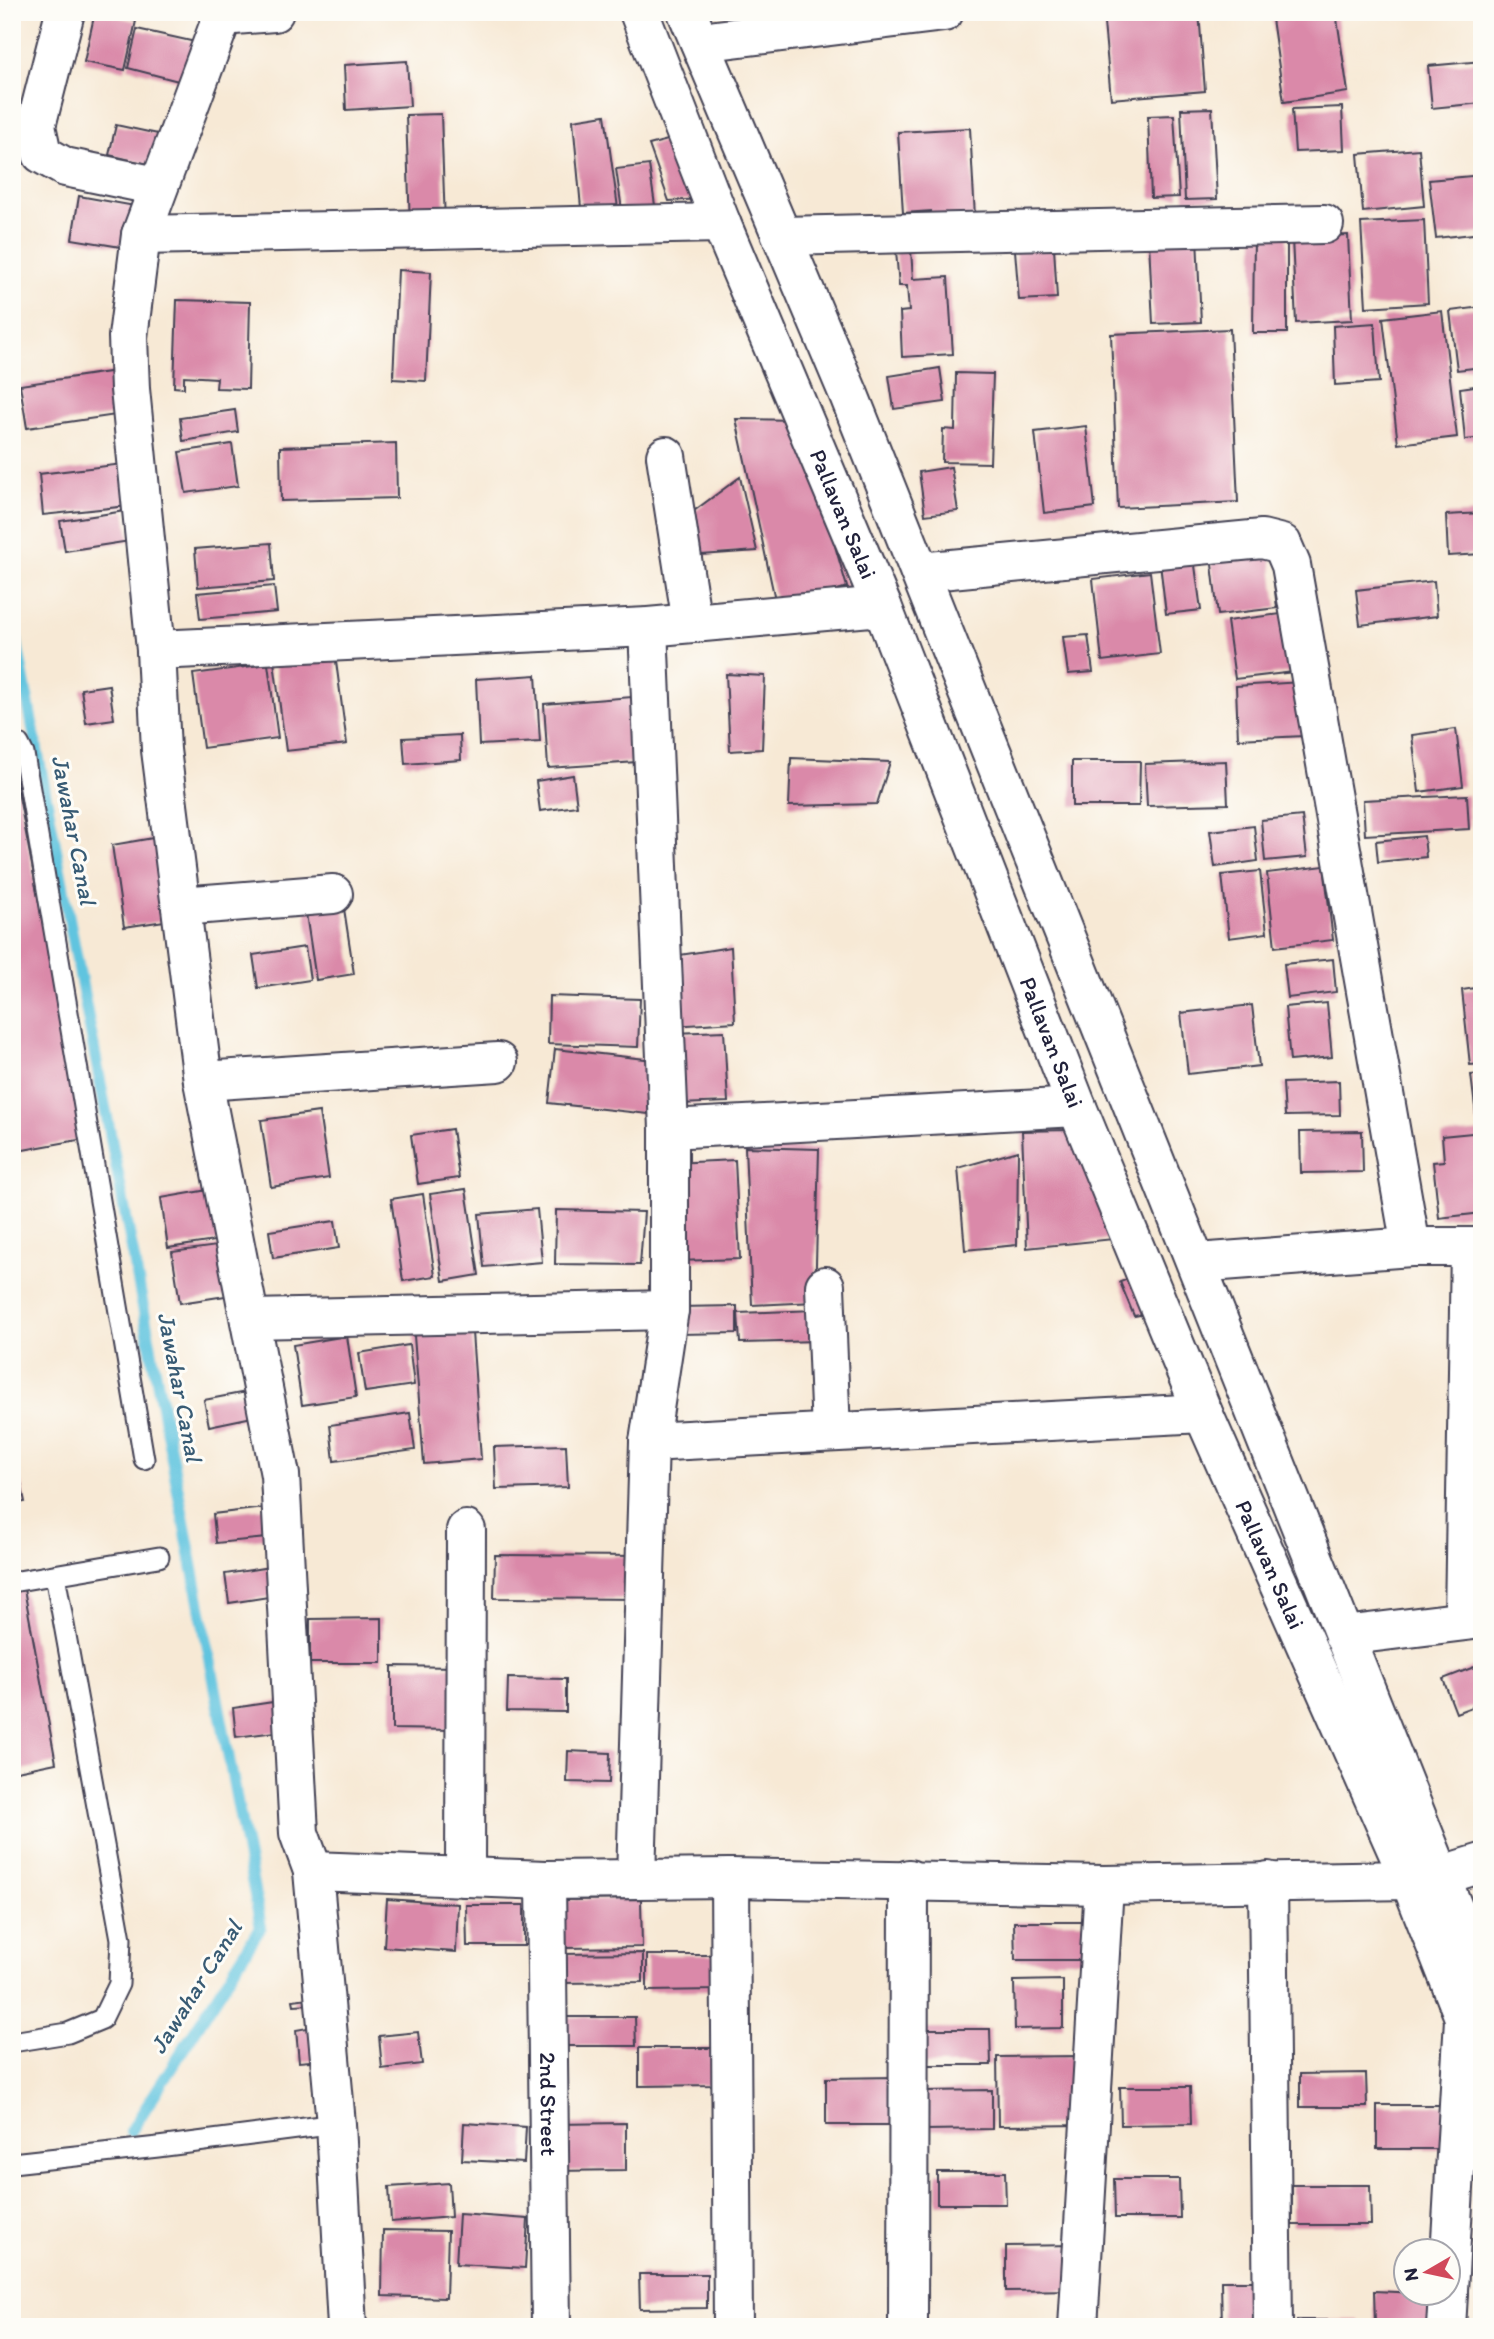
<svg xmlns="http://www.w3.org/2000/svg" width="1494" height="2339" font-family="Itim,sans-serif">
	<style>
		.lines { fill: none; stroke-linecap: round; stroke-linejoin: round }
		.stream { stroke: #61c4df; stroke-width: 12 }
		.building { fill: #da89a9 }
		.lane-casing { stroke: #424052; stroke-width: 23 }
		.street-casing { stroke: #424052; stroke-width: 42 }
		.secondary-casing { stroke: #424052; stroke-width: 42 }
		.lane { stroke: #fff; stroke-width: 19 }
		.street { stroke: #fff; stroke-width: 38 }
		.secondary { stroke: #fff; stroke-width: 38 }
		.labels { text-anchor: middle; stroke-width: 6; stroke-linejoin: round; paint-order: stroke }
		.street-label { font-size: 23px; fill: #22223b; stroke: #fdfcf7 }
		.water-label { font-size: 24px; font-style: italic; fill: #385b74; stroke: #fdfcf7 }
	</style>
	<rect width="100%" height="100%" fill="#fdfcf7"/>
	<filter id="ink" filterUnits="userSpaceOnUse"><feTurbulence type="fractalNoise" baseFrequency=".0143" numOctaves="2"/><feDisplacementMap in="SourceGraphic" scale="14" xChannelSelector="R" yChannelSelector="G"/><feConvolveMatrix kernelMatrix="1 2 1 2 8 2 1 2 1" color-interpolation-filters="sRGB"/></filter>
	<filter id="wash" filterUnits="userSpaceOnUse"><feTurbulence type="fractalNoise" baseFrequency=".00686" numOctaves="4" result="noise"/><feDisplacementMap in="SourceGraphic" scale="28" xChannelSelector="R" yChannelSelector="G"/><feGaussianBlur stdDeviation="1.57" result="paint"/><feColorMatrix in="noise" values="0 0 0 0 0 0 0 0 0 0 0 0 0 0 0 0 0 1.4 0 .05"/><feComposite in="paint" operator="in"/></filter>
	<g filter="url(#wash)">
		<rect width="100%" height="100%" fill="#f7e9d5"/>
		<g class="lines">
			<polyline class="stream" points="12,618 261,1927 131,2131"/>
		</g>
		<g id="blocks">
			<g class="building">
				<polygon points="95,12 136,21 125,70 84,62"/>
				<polygon points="1103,12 1199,12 1205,91 1111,99"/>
				<polygon points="1271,12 1336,12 1348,92 1284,102"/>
				<polygon points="137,29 200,43 190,84 128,68"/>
				<polygon points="407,61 410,106 346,110 344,65"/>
				<polygon points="1482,61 1482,103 1432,108 1428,66"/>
				<polygon points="1342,107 1344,150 1295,152 1292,109"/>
				<polygon points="1212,108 1217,199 1185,200 1181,109"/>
				<polygon points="441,114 445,223 410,225 406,115"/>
				<polygon points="605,115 619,215 582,219 573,120"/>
				<polygon points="1174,115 1179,197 1151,198 1148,116"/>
				<polygon points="116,125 158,134 152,165 109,155"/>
				<polygon points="970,128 975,217 931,219 931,211 903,213 898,132"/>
				<polygon points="679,137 701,199 669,201 649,145"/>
				<polygon points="1419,149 1424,206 1363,212 1358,154"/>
				<polygon points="649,165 656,212 623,217 616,169"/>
				<polygon points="1482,175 1482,233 1436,238 1429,180"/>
				<polygon points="79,196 135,206 127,248 72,239"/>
				<polygon points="1424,220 1428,303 1366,307 1361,223"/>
				<polygon points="1254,235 1287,235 1287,333 1253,333"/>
				<polygon points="1348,235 1352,320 1296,323 1292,238"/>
				<polygon points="1197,238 1201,322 1153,324 1149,241"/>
				<polygon points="1054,247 1057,298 1019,300 1015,250"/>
				<polygon points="911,250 913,279 948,277 953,354 902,357 900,312 909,311 907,286 899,286 896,251"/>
				<polygon points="398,270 431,272 426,381 393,379"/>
				<polygon points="177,300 250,302 248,389 216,388 217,378 184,376 184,388 174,387"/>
				<polygon points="1482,307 1482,367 1457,370 1450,311"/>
				<polygon points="1442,311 1457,437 1398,444 1383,318"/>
				<polygon points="1375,323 1379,382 1335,385 1333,326"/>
				<polygon points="1230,329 1238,502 1118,508 1111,334"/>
				<polygon points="940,368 945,402 894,409 889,376"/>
				<polygon points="116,371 123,414 27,428 20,385"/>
				<polygon points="956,373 993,374 990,463 942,462 943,429 955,430"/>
				<polygon points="1482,385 1482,438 1465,440 1460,388"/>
				<polygon points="235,410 238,432 183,441 180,418"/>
				<polygon points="736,419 798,420 847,587 777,609"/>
				<polygon points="1086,426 1095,507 1044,513 1035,432"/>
				<polygon points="396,443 397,498 281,501 280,447"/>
				<polygon points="232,444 238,486 186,493 179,452"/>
				<polygon points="123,464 128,506 43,515 39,474"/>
				<polygon points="951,467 958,511 925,515 919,472"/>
				<polygon points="740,477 757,551 687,556 683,519"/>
				<polygon points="125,511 130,541 65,551 60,521"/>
				<polygon points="1482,513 1482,554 1448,556 1446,515"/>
				<polygon points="271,543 274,581 198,587 195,549"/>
				<polygon points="1270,549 1277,608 1218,615 1211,556"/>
				<polygon points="1194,558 1201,610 1166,614 1160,563"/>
				<polygon points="1150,572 1160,654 1102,661 1093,579"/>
				<polygon points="1434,581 1437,616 1360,625 1356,590"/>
				<polygon points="274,586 277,612 200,619 197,593"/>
				<polygon points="1296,612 1302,671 1235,679 1227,621"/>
				<polygon points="1088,635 1093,672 1068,674 1063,637"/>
				<polygon points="335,654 347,744 286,751 274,662"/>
				<polygon points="268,664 278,738 203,748 193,674"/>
				<polygon points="726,674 765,676 762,749 730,751"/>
				<polygon points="536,675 540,742 479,745 476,679"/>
				<polygon points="1301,682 1304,736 1238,739 1236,686"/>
				<polygon points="109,685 114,719 86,723 81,689"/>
				<polygon points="632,697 637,762 548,768 544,704"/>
				<polygon points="1456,729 1463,786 1419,792 1412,735"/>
				<polygon points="460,735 461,760 405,764 403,738"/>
				<polygon points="791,758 890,762 877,804 789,806"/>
				<polygon points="12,760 84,1139 12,1152"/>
				<polygon points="1072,761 1140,761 1139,806 1072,806"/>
				<polygon points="1226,761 1228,804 1147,806 1145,764"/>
				<polygon points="573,775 577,806 540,811 536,781"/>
				<polygon points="1467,795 1469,829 1365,835 1363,800"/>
				<polygon points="1302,816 1307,857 1265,861 1261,820"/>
				<polygon points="1254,826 1258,861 1215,867 1210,831"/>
				<polygon points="165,836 178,919 124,927 112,845"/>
				<polygon points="1424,836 1426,857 1378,862 1376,841"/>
				<polygon points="1324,866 1333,940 1275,947 1267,873"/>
				<polygon points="1260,871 1267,933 1229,938 1222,875"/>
				<polygon points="343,902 354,974 316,980 305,907"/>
				<polygon points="305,947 310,980 258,988 253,955"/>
				<polygon points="731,947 735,1022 672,1026 667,957"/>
				<polygon points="1333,959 1336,992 1288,998 1284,964"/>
				<polygon points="1482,987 1482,1064 1470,1065 1462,990"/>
				<polygon points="549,996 640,999 638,1047 548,1044"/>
				<polygon points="1327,1003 1332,1057 1290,1061 1285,1007"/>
				<polygon points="1252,1005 1259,1066 1188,1074 1181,1013"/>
				<polygon points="724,1031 728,1102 679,1104 675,1033"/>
				<polygon points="555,1049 654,1060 648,1114 549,1103"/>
				<polygon points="1482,1074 1482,1123 1477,1123 1471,1075"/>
				<polygon points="1339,1081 1340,1115 1285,1116 1283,1083"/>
				<polygon points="319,1112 329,1178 271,1187 261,1120"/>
				<polygon points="452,1129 459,1178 418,1184 411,1135"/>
				<polygon points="1070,1130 1114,1239 1027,1248 1022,1131"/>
				<polygon points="1362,1131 1363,1172 1301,1173 1300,1132"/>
				<polygon points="1482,1132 1482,1213 1439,1218 1433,1162 1444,1161 1442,1136"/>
				<polygon points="745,1147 819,1149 815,1302 752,1305"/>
				<polygon points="1018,1151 1017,1245 965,1250 958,1168"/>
				<polygon points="735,1160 740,1259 677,1261 673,1163"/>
				<polygon points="214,1189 221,1240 168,1248 161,1198"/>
				<polygon points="466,1189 479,1275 443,1281 430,1194"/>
				<polygon points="423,1194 435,1276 403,1281 391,1199"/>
				<polygon points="537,1209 542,1262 484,1267 479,1214"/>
				<polygon points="556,1210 644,1212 640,1265 555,1264"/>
				<polygon points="335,1221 339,1248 273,1258 269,1231"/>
				<polygon points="224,1245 232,1295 180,1303 172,1252"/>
				<polygon points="1131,1278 1150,1313 1134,1316 1120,1282"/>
				<polygon points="737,1306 737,1333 678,1334 677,1307"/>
				<polygon points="815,1310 816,1341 740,1343 738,1313"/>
				<polygon points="471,1318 481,1459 424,1464 413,1323"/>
				<polygon points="347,1336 356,1397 302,1405 293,1345"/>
				<polygon points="409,1345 414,1385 365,1392 359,1353"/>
				<polygon points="257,1390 262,1415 209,1426 204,1400"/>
				<polygon points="410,1413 415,1450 334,1461 330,1425"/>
				<polygon points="12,1440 25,1502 12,1504"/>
				<polygon points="566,1445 568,1487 496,1489 494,1447"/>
				<polygon points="273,1507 277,1537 216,1543 213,1514"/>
				<polygon points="495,1555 642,1556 642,1599 494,1598"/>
				<polygon points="270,1567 275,1596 229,1603 225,1574"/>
				<polygon points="24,1589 56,1763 12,1772 12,1591"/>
				<polygon points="382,1618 382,1663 310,1663 310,1619"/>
				<polygon points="1482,1664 1482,1703 1456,1713 1443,1679"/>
				<polygon points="392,1666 457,1667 456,1730 392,1729"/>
				<polygon points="508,1678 566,1679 566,1712 507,1711"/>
				<polygon points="280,1701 284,1731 236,1737 233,1708"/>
				<polygon points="568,1751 610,1753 609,1783 567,1782"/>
				<polygon points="387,1899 458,1904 456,1952 384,1947"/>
				<polygon points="641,1899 642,1947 563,1948 563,1900"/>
				<polygon points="466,1905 524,1905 524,1946 467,1946"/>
				<polygon points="1014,1922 1084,1922 1085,1960 1015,1960"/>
				<polygon points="643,1953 643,1982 560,1983 560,1954"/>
				<polygon points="647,1955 716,1955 717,1990 647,1991"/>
				<polygon points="1063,1980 1063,2028 1015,2029 1014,1981"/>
				<polygon points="316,1997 321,2060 299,2062 296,2030 313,2027 311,2004 294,2005 293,2000"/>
				<polygon points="564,2017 635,2017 636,2046 564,2046"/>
				<polygon points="923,2029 990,2029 991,2065 922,2065"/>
				<polygon points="418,2032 422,2064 382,2069 379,2036"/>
				<polygon points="639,2048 716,2048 716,2085 639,2086"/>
				<polygon points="1081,2056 1081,2125 998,2126 997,2057"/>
				<polygon points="1366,2073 1367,2107 1300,2107 1300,2074"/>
				<polygon points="898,2077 898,2125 826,2125 826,2078"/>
				<polygon points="1120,2087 1190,2087 1191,2124 1121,2125"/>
				<polygon points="992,2090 992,2129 925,2130 925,2091"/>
				<polygon points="1377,2105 1448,2105 1449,2149 1377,2149"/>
				<polygon points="464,2123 526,2127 524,2163 462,2160"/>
				<polygon points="626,2123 626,2170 556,2171 555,2124"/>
				<polygon points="937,2172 1005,2172 1006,2204 937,2204"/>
				<polygon points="1114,2179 1179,2179 1180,2218 1115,2218"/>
				<polygon points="449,2183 451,2217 391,2222 389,2187"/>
				<polygon points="1292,2185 1370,2185 1371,2225 1292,2225"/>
				<polygon points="459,2214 528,2219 525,2268 456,2264"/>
				<polygon points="383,2230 448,2231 446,2298 382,2296"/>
				<polygon points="1077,2245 1076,2290 1006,2291 1006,2246"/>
				<polygon points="639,2274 707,2274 707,2308 640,2309"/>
				<polygon points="1221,2281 1259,2281 1259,2327 1222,2327"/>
				<polygon points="1374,2291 1440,2294 1440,2323 1375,2323"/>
				<rect x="1297" y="2320" width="62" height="7"/>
			</g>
		</g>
	</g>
	<g filter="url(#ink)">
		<use href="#blocks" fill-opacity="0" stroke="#424052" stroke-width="2"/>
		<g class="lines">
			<g class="lane-casing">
				<g id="lane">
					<polyline points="12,742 19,744 24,754 144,1459"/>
					<polyline points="12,1582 159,1557"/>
					<polyline points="12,2042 68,2033 102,2019 119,1984 121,1939 55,1575"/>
					<polyline points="12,2163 158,2147 336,2124"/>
				</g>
			</g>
			<g class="street-casing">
				<g id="street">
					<polyline points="65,12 36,126 42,154 65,167 157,186"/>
					<polyline points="224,12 141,235 128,337 130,389 156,650 161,750 203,1081 280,1475 299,1833 313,1871 336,2124 347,2327"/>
					<polyline points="222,16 274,12"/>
					<polyline points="141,235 721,223"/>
					<polyline points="782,236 1324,224"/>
					<polyline points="666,456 692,623"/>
					<polyline points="920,572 1262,539 1282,544 1291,565 1411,1247"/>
					<polyline points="156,650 648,627 882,606"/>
					<polyline points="181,906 333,894"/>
					<polyline points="203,1081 498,1062"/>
					<polyline points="669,1129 1077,1107"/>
					<polyline points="825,1286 831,1432"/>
					<polyline points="251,1319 669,1310"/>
					<polyline points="649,1442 1203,1413"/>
					<polyline points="1464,1620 1470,1247"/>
					<polyline points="1344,1636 1482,1619"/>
					<polyline points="313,1871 546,1880 730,1878 1104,1885 1410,1880"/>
					<polyline points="1440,1876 1482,1863"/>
					<polyline points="465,1877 466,1530"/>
					<polyline points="636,1878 649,1442 669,1310 669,1129 648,627"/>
					<polyline points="730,1878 733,2327"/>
					<path id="s1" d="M546 1880 551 2327"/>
					<polyline points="1268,1881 1273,2327"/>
					<polyline points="1448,2290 1464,2019"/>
					<polyline points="908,2327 909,1879"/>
					<polyline points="1078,2327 1104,1885"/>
					<polyline points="1446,2327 1448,2294"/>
				</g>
			</g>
			<g class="secondary-casing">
				<g id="secondary">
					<path id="s2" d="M639 12 721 223 882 606 1077 1107 1203 1413 1410 1880 1482 2063"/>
					<polyline points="687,12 849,395 1482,1980"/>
					<polyline points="700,42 944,12"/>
					<polyline points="1197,1263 1411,1247 1482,1247"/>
				</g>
			</g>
			<use href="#lane" class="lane"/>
			<use href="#street" class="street"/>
			<use href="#secondary" class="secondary"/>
		</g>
	</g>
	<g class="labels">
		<g class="street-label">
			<text dy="8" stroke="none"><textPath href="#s2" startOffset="542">Pallavan Salai</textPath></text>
			<text dy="8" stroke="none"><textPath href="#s2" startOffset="1110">Pallavan Salai</textPath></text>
			<text dy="8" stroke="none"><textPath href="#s2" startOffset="1676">Pallavan Salai</textPath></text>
			<text dy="8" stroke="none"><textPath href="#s1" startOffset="224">2nd Street</textPath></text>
		</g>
		<g class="water-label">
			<text transform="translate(74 830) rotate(79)" y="8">Jawahar Canal</text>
			<text transform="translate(180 1387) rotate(79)" y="8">Jawahar Canal</text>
			<text transform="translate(196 1987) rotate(-58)" y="8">Jawahar Canal</text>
		</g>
	</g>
	<rect width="1494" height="2339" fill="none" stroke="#fdfcf7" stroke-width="42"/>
	<g transform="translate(1427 2272) rotate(261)"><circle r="33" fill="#fdfcf7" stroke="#a5a5ac" stroke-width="2"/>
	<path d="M0-5L12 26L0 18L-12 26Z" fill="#d1495b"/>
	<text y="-10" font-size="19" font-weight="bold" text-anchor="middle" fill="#22223b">N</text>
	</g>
</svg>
